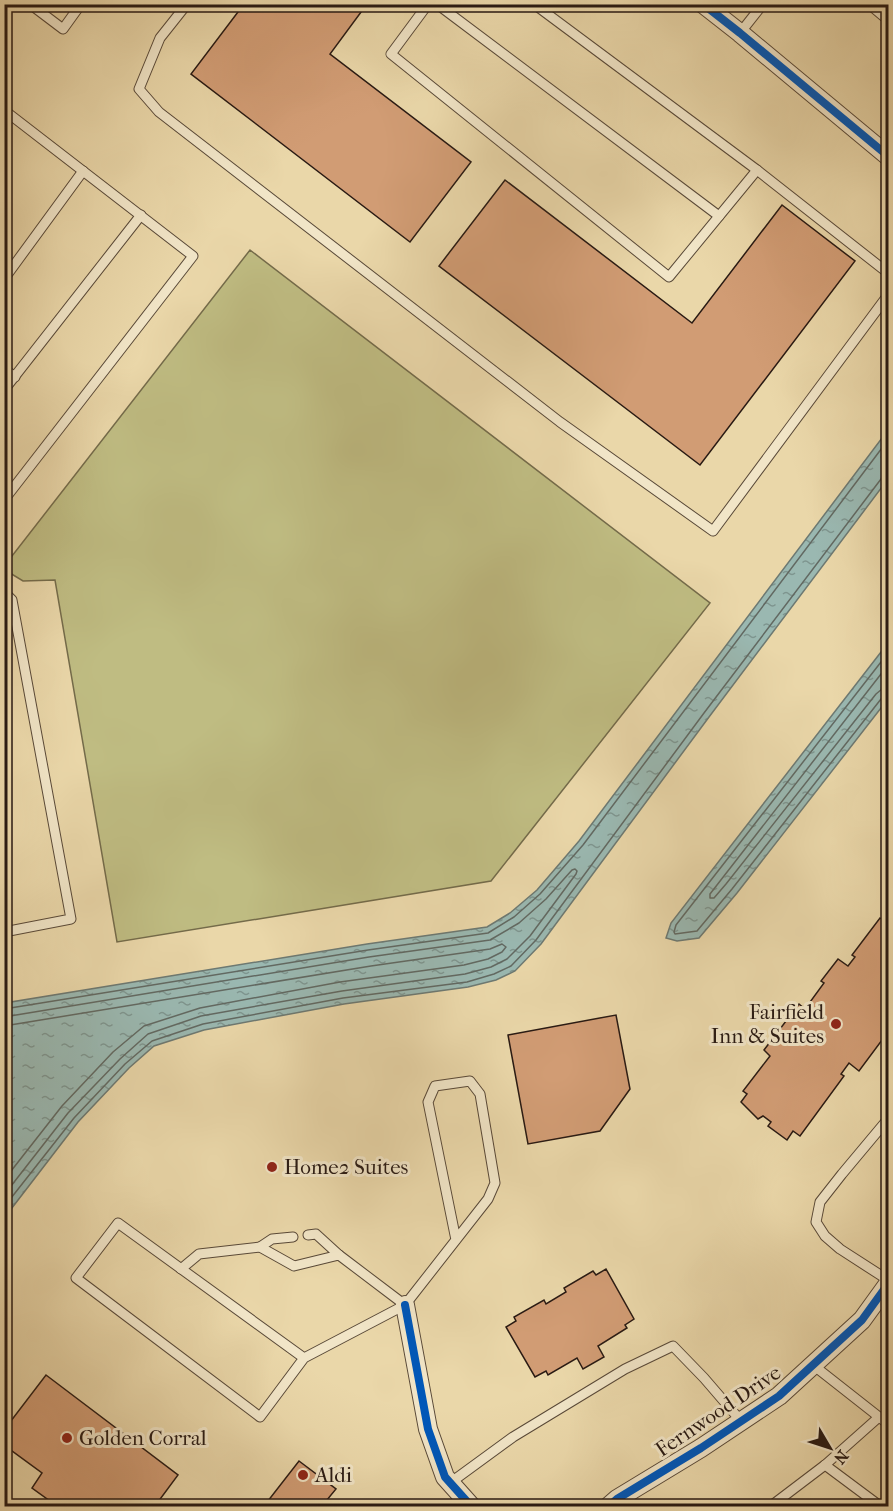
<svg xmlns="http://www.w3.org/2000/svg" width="893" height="1511" font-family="'IM FELL French Canon',serif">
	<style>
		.grass { fill: #bfbc82; stroke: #746b4a; stroke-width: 1.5 }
		.water { fill: url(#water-ripples); stroke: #6d7972; stroke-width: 1.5 }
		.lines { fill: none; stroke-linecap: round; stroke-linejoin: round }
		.shore { stroke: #626962; stroke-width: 1.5 }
		.building { fill: #d19c74; stroke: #291a13; stroke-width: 1.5 }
		.lane-casing { stroke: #594938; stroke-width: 11 }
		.street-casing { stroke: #594938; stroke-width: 20 }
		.lane { stroke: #f1e5c7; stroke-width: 9 }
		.street { stroke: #f1e5c7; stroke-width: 18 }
		.cycleway-casing { stroke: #f1e5c7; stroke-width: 11 }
		.cycleway { stroke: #0057b8; stroke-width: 8 }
		.poi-dot { fill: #8f2418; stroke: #f1e5c7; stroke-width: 2 }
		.labels { text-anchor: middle; stroke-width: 6; stroke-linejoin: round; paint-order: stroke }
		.poi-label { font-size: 21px; fill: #291a13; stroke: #f1e5c7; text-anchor: start }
		.street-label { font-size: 21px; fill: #291a13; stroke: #f1e5c7 }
	</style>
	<defs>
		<pattern id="water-ripples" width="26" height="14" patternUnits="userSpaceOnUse" patternTransform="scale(1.5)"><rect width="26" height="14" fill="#9ab8b1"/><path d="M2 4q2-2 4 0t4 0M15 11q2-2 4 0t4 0" fill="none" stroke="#7e958f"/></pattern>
	</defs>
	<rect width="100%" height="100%" fill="#ead7a9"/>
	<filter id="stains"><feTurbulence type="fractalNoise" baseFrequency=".00333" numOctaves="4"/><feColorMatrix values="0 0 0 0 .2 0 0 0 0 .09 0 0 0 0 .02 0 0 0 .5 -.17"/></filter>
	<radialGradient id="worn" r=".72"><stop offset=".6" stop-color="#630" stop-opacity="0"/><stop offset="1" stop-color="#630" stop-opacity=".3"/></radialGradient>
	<polygon class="grass" points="250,250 710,603 491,881 117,942 55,580 23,581 5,570 5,565"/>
	<g class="water">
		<polygon points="888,430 888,479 709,717 541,944 515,971 496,980 468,987 344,1004 204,1030 154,1046 129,1068 78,1122 5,1217 5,1003 367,944 487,927 510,913 537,890 579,841"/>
		<polygon points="888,643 888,699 737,893 699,938 677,941 666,938 671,923"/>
	</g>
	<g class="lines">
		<g class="shore">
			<polyline points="888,653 676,925 674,932 675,934 697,931 732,889 881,699 884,696 888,696"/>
			<polyline points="888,665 710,894 710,898 714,898 726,884 876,694 882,689 888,688"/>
			<polyline points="4,1009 368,950 488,933 514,917 540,894 583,845 888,440"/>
			<polyline points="4,1017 369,957 490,940 519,923 546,899 572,870 575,869 577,871 576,874 530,936 507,959 491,967 465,974 342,991 201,1016 148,1034 120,1059 68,1113 4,1195"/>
			<polyline points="4,1026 371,966 490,949 502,944 506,947 502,952 488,959 464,965 340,982 200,1008 144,1026 113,1052 62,1106 4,1180"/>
			<polyline points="4,1207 74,1118 125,1064 152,1041 203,1024 343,998 467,982 494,974 511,966 536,940 704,713 881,479 884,476 888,476"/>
		</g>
	</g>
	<g class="building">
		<polygon points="244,4 367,4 330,54 471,162 410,242 191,74"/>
		<polygon points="505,180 692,323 782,205 855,261 700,465 439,266"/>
		<polygon points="4,846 11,877 4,878"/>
		<polygon points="880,918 886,922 888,919 888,1013 887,1015 888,1015 888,1032 859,1071 849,1063 841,1074 844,1076 800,1136 793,1131 787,1140 768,1126 771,1122 763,1116 758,1119 741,1102 747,1094 743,1091 770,1056 764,1050 799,1004 805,1009 824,983 821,981 838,959 848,966 855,957 852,955"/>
		<polygon points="616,1015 630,1089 600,1131 528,1144 508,1035"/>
		<polygon points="606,1269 634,1319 625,1325 627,1328 598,1346 604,1357 583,1369 577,1358 548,1375 546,1371 535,1377 506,1327 516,1321 514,1317 544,1300 546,1304 566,1292 564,1288 593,1271 596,1275"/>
		<polygon points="46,1375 178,1475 155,1506 57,1506 32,1488 42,1473 4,1445 4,1430"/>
		<polygon points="299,1461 336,1489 322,1506 264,1506"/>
	</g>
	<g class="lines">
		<g class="lane-casing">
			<g id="lane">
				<polyline points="30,4 63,29 81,4"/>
				<polyline points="187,4 160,38 139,89 159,112 560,422 713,531 888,295"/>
				<polyline points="428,4 391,54 669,277 757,170"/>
				<polyline points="437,4 719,216"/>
				<polyline points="534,4 757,170 888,273"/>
				<polyline points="869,4 888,20"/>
				<polyline points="740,33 763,4"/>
				<polyline points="4,110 193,256 4,500"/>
				<polyline points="4,279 83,171"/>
				<polyline points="4,369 15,377"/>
				<polyline points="4,390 141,215"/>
				<polyline points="4,592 12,600 71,919 4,932"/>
				<polyline points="888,1119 842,1174 820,1202 816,1222 825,1236 840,1249 888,1280"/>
				<polyline points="308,1235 316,1234 339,1255"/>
				<polyline points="260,1247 272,1239 293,1237"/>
				<polyline points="181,1269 199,1254 260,1247 294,1266 339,1255 405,1305"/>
				<polyline points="304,1358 260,1417 76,1278 118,1223 304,1358 405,1305 488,1199 495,1183 480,1094 470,1081 435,1086 428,1102 456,1240"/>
				<polyline points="813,1365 888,1424"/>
				<polyline points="825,1465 880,1506"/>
				<polyline points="450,1483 513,1437 625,1369 673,1346 704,1378 741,1421"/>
				<polyline points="771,1506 825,1465 879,1417"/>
			</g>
		</g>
		<g class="street-casing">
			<g id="street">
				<polyline points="703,4 740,33 888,156"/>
				<polyline points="405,1305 428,1429 445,1477 471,1506"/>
				<polyline points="609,1506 617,1499 701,1448 779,1396 862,1320 888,1284"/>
			</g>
		</g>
		<use href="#lane" class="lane"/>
		<use href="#street" class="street"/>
		<g class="cycleway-casing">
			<g id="cycleway">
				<polyline points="703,4 740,33 888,156"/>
				<polyline points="405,1305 428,1429 445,1477 471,1506"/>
				<polyline points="609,1506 617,1499 701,1448 779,1396 862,1320 888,1284"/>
			</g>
		</g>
		<use href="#cycleway" class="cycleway"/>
	</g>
	<g class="poi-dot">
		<circle cx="836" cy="1024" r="6"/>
		<circle cx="272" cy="1167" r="6"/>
		<circle cx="67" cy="1438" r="6"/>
		<circle cx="303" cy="1475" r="6"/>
	</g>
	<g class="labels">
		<g class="poi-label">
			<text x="824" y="1019" text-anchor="end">Fairfield<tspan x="824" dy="24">Inn &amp; Suites</tspan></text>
			<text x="284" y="1174">Home2 Suites</text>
			<text x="79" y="1445">Golden Corral</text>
			<text x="315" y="1482">Aldi</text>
		</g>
		<g class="street-label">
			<text transform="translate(718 1411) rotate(-34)" y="7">Fernwood Drive</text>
		</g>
	</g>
	<rect width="893" height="1511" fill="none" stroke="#ead7a9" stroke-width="24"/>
	<rect x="6" y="6" width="881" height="1499" fill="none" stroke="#291a13" stroke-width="3"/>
	<rect x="12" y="12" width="869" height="1487" fill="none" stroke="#291a13" stroke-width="1.5"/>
	<g transform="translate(830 1448) rotate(129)" stroke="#f1e5c7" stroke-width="4.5" paint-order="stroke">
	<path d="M0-4.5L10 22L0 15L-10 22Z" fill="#291a13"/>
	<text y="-9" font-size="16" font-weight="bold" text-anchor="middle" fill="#291a13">N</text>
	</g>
	<rect width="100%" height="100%" filter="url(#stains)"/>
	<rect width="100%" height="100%" fill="url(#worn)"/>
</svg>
